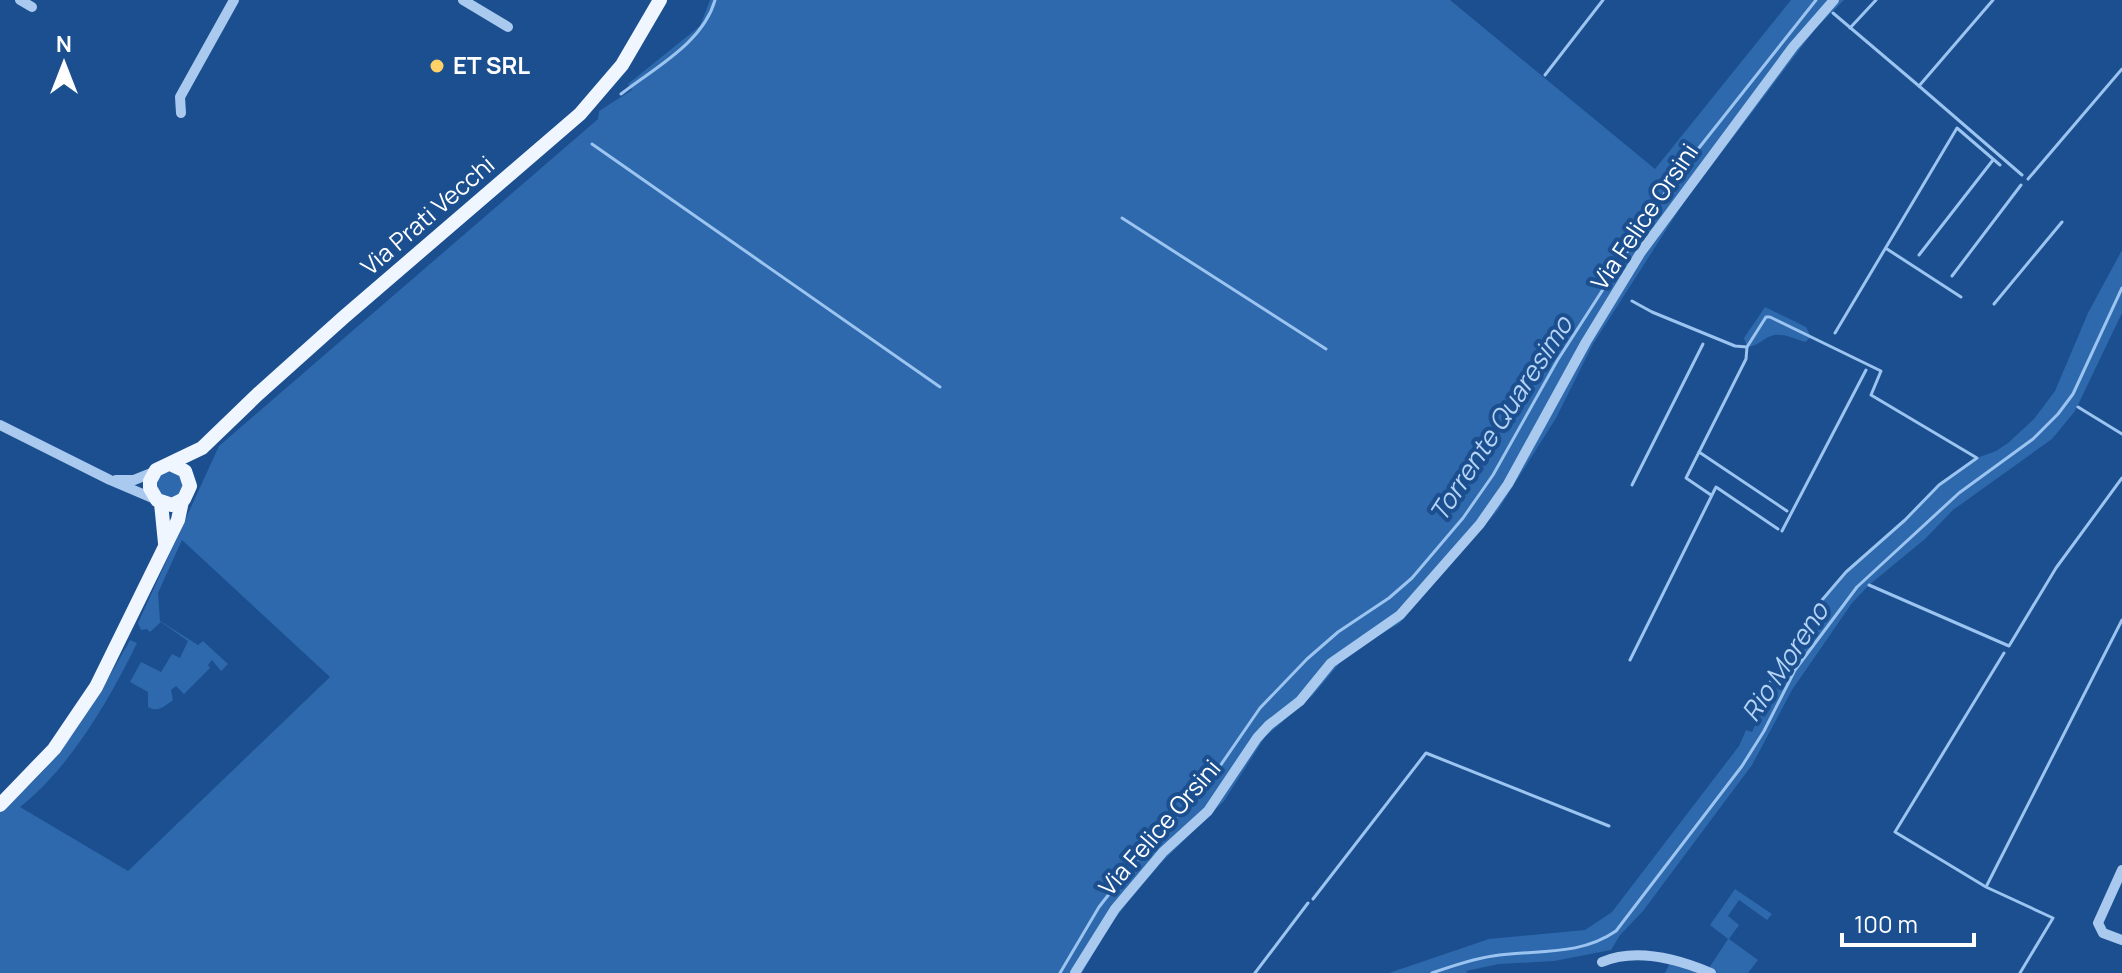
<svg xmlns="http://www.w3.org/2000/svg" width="2122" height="973" font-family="Manrope,sans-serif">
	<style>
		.green { fill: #2e69ad }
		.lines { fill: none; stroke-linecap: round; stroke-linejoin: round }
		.stream { stroke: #9cc4f0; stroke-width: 3 }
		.minor { stroke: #a9c9ee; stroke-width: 10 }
		.major { stroke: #f0f6ff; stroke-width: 14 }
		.poi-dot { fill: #ffd166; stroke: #1b4f8f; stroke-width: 3 }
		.labels { text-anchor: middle; stroke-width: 8; stroke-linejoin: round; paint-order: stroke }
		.poi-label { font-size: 24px; font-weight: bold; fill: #fff; stroke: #1b4f8f; text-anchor: start }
		.street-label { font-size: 24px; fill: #fff; stroke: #1b4f8f }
		.water-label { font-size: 26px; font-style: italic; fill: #b5d3f5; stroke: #1b4f8f }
	</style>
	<rect width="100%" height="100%" fill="#1b4f8f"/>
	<g class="green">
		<path d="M710 0H1450L1655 169 1791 0H1844L1816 28 1684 202 1593 344 1556 418 1498 510 1400 623 1357 648 1343 659 1313 695 1265 737 1224 801 1161 863 1128 902 1110 925 1082 973H0V805C48 786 105 685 130 640L137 643C110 699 69 769 20 807L128 871 330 677 182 540 158 593 160 621 198 645 203 641 228 664 221 671 212 660 208 665 210 668 184 694 176 686 171 690 173 700C165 706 158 713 148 707V692L130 682 141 662 161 672 172 654 180 658 188 641 161 622 150 632 147 629 141 630 138 623 219 446 598 119 599 111 632 90 628 84 700 26Z"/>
		<polygon points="2122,250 2122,313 2075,411 2052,439 1953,510 1925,539 1869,585 1852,603 1792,690 1752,765 1643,911 1620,935 1611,950 1554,961 1499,964 1466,971 1468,973 1389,973 1489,939 1585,930 1612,912 1739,746 1746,730 1752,732 1770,692 1767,687 1822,600 1846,572 1905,520 1949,477 1977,458 1996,451 2008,443 2034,419 2055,391 2088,313"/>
		<path d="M1765 307 1806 327 1811 337 1805 342C1795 339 1782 332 1771 336 1762 339 1759 346 1747 347L1744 338Z"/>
		<circle cx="170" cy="485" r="13"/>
		<polygon points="1735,889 1772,914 1767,920 1739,900 1728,916 1739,925 1729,939 1758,960 1748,973 1665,973 1673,957 1709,968 1728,939 1710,925"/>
	</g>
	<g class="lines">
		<g class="stream">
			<polyline points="1993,0 1919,86 2022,175"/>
			<polyline points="1833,13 1919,86"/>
			<polyline points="1850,28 1876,0"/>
			<polyline points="1545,75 1603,0"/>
			<path d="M621 94C654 68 703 43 715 0"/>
			<polyline points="592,144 940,387"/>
			<polyline points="2028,179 2122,69"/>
			<polyline points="1122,218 1326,349"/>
			<polyline points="1887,249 1961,297"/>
			<polyline points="1919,255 1993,160"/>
			<polyline points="1952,276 2021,185"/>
			<polyline points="1632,301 1652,312 1735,346 1747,347 1766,317 1770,317 1881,371 1871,395 1977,458 1939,485 1905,520 1846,572 1822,600 1767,687"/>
			<polyline points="1994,304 2062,222"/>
			<polyline points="1835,333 1957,128 2000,165"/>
			<polyline points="2078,407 2122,434"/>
			<polyline points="1699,452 1787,511"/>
			<polyline points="1632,485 1703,344"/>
			<polyline points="1711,495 1686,478 1746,359 1747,347"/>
			<polyline points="1782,531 1866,370"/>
			<polyline points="1869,585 2009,646 2056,568 2122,478"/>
			<polyline points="2004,653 1895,832 1986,887 2053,918 2020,973"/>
			<polyline points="1630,660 1716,487 1778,529"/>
			<polyline points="1987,885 2122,620"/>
			<polyline points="1313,899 1426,753 1609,826"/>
			<polyline points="1060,973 1099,907 1131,866 1209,782 1260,708 1307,659 1338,632 1389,598 1412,578 1463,518 1493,475 1557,361 1672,182 1816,0"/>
			<polyline points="1255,973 1308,903"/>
			<path d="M1432 973C1452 966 1472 959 1493 956 1536 949 1578 957 1616 931L1742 766 1764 731 1795 670 1857 587 1959 493 2033 439 2058 414 2073 394 2122 288"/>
		</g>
		<g class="minor">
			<polyline points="20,0 32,7"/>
			<polyline points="463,0 508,27"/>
			<polyline points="181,113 180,97 234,0"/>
			<polyline points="0,425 110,480 157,500"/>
			<polyline points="116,480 134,480 154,472"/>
			<polyline points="2122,870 2098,923 2103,933 2122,940"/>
			<path d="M1602 962C1637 947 1678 959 1711 973"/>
			<polyline points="1075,973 1115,909 1163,852 1208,811 1257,738 1269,725 1300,701 1331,663 1400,615 1480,524 1508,484 1586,342 1641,252 1793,47 1834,0"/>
		</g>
		<g class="major">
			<polyline points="170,464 185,471 190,486 184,499 172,505 157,500 150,488 150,481 156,470 202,448 258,394 344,317 580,114 622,65 660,0"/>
			<polyline points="161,503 165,543"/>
			<polyline points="0,805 54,749 96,687 178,520 182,501"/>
		</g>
	</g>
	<circle class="poi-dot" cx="437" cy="66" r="8"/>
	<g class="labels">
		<g class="poi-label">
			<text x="453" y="74">ET SRL</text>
		</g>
		<g class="street-label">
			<text transform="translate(428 216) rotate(-41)" y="8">Via Prati Vecchi</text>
			<text transform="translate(1645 217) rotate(-56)" y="8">Via Felice Orsini</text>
			<text transform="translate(1160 828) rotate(-49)" y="8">Via Felice Orsini</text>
		</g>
		<g class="water-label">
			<text transform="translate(1501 419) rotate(-57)" y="9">Torrente Quaresimo</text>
			<text transform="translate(1785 662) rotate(-57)" y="9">Rio Moreno</text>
		</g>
	</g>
	<g transform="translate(64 64)" stroke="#1b4f8f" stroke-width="6" paint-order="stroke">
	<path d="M0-6L14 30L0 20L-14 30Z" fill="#ffffff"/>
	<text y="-12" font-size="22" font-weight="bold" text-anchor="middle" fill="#ffffff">N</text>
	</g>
	<path d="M1842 933v12h132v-12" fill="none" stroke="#ffffff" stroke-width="4"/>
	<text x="1854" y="933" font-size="24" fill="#ffffff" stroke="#1b4f8f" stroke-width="6" paint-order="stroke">100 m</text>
</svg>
